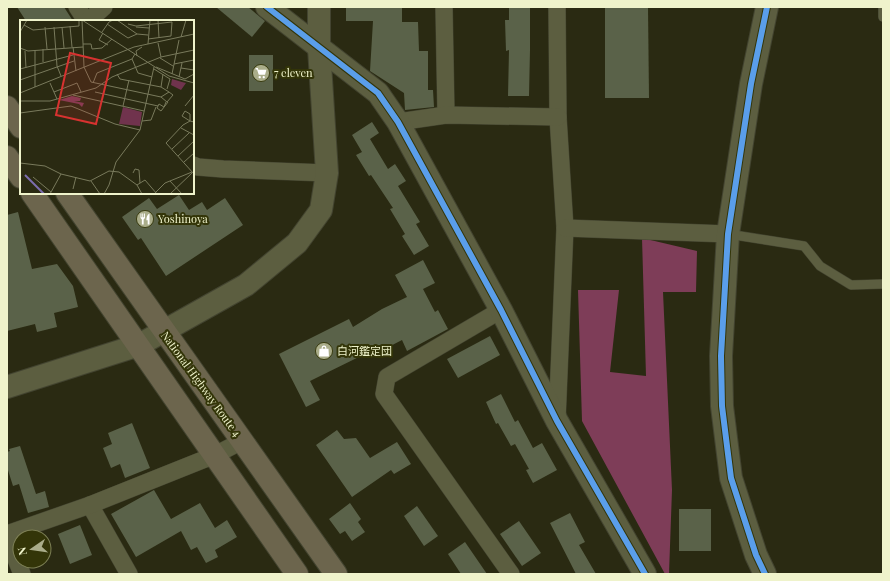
<svg xmlns="http://www.w3.org/2000/svg" width="890" height="581" font-family="'Playfair Display','Noto Sans JP',serif">
	<style>
		.forest { fill: #7e3d58 }
		.building { fill: #5a6249 }
		.lines { fill: none; stroke-linecap: round; stroke-linejoin: round }
		.lane-casing { stroke: #434430; stroke-width: 10 }
		.street-casing { stroke: #434430; stroke-width: 18 }
		.secondary-casing { stroke: #434430; stroke-width: 24 }
		.highway-casing { stroke: #434430; stroke-width: 24 }
		.lane { stroke: #5c5e40; stroke-width: 9 }
		.street { stroke: #5c5e40; stroke-width: 17 }
		.secondary { stroke: #5c5e40; stroke-width: 22 }
		.highway { stroke: #6c654d; stroke-width: 22 }
		.cycleway-casing { stroke: #333508; stroke-width: 8 }
		.cycleway { stroke: #5a9eea; stroke-width: 6 }
		.labels { text-anchor: middle; stroke-width: 4; stroke-linejoin: round; paint-order: stroke }
		.poi-label { font-size: 11px; fill: #eff3cb; stroke: #333508; text-anchor: start }
		.street-label { font-size: 11px; fill: #eff3cb; stroke: #333508 }
		.inset-river { fill: none; stroke: #7c6eaf; stroke-width: 2 }
		.inset-road { fill: none; stroke: #797a5c; stroke-width: 1 }
		.view { fill: #d73230; fill-opacity: 0.15; stroke: #d73230; stroke-width: 2 }
		.inset-edge { fill: none; stroke: #eff3cb; stroke-width: 2 }
	</style>
	<rect width="100%" height="100%" fill="#2a2a12"/>
	<polygon class="forest" points="642,238 697,251 696,292 663,292 672,490 669,574 665,574 582,421 578,290 619,290 610,372 646,376"/>
	<g class="building">
		<polygon points="17,7 64,7 73,21 26,21"/>
		<polygon points="216,7 248,7 265,21 252,37"/>
		<polygon points="346,7 402,7 402,22 418,22 419,51 428,51 428,90 433,90 434,107 405,110 404,93 370,71 373,21 346,21"/>
		<polygon points="509,7 530,7 530,50 529,96 508,96 509,50 506,51 505,20 509,20"/>
		<polygon points="605,7 648,7 649,98 605,98"/>
		<rect x="249" y="55" width="24" height="36"/>
		<polygon points="372,122 379,133 370,139 388,169 395,164 406,181 398,186 420,222 416,224 429,246 414,255 402,236 405,234 390,209 393,208 371,175 369,176 356,155 362,152 352,135"/>
		<polygon points="179,195 189,210 202,202 207,210 225,198 243,225 166,276 141,238 138,240 122,217 149,198 157,209"/>
		<polygon points="18,212 32,269 57,264 73,286 78,307 54,313 57,327 37,332 35,324 7,331 7,215"/>
		<polygon points="423,260 435,283 423,289 435,312 438,310 448,329 407,351 402,340 373,355 371,351 310,381 320,400 306,407 279,354 349,319 353,327 382,309 407,297 395,275"/>
		<polygon points="490,336 500,355 458,378 447,359"/>
		<polygon points="501,394 515,422 518,420 533,448 542,443 557,470 533,483 526,470 529,469 515,444 511,446 498,423 496,424 486,402"/>
		<polygon points="132,423 150,468 125,478 120,464 111,468 103,448 112,444 108,433"/>
		<polygon points="337,430 344,439 356,438 370,458 397,442 411,464 394,474 391,470 352,497 316,445"/>
		<polygon points="20,446 36,494 45,491 49,507 28,513 19,484 13,486 7,467 7,452 10,451 9,449"/>
		<polygon points="154,490 171,519 200,503 215,528 227,520 237,537 215,550 218,557 206,563 197,547 191,550 181,531 136,557 111,514"/>
		<polygon points="350,503 361,519 358,522 365,532 352,541 345,531 340,534 329,519"/>
		<polygon points="417,506 438,536 424,546 404,516"/>
		<rect x="679" y="509" width="32" height="42"/>
		<polygon points="570,513 585,542 579,545 596,574 576,574 550,523"/>
		<polygon points="519,521 541,553 522,566 500,534"/>
		<polygon points="80,525 92,555 70,564 58,534"/>
		<polygon points="465,542 487,574 461,574 448,554"/>
	</g>
	<g class="lines">
		<g class="lane-casing">
			<g id="lane">
				<polyline points="883,7 883,17"/>
				<polyline points="728,234 804,246 820,266 851,285 883,284"/>
			</g>
		</g>
		<g class="street-casing">
			<g id="street">
				<polyline points="77,7 86,21"/>
				<polyline points="444,7 446,115"/>
				<polyline points="557,7 558,117 565,228 557,421"/>
				<polyline points="88,21 104,7"/>
				<polyline points="398,122 446,115 558,117"/>
				<polyline points="193,165 198,167 223,169 327,173"/>
				<polyline points="565,228 728,234"/>
				<polyline points="501,310 387,377 384,394 511,574"/>
				<polyline points="90,505 129,574"/>
				<polyline points="7,534 90,505 215,455 242,441"/>
				<polyline points="7,537 22,574"/>
			</g>
		</g>
		<g class="secondary-casing">
			<g id="secondary">
				<polyline points="267,7 378,93 398,122 501,310 557,421 645,574"/>
				<polyline points="7,387 139,345 246,285 297,243 321,210 327,173 319,48 319,7"/>
				<polyline points="765,574 756,555 731,478 722,406 721,356 728,234 751,84 767,7"/>
			</g>
		</g>
		<g class="highway-casing">
			<g id="highway">
				<polyline points="7,107 21,127"/>
				<polyline points="7,157 21,177"/>
				<polyline points="32,193 297,574"/>
				<path d="M67 193C156 321 247 447 336 574"/>
			</g>
		</g>
		<use href="#lane" class="lane"/>
		<use href="#street" class="street"/>
		<use href="#secondary" class="secondary"/>
		<use href="#highway" class="highway"/>
		<g class="cycleway-casing">
			<g id="cycleway">
				<polyline points="267,7 378,93 398,122 501,310 557,421 645,574"/>
				<polyline points="765,574 756,555 731,478 722,406 721,356 728,234 751,84 767,7"/>
			</g>
		</g>
		<use href="#cycleway" class="cycleway"/>
	</g>
	<defs>
		<g id="supermarket-disc" transform="scale(0.9)"><circle r="9.5" fill="#aaad8a" stroke="#333508"/><path d="M-6-5.5h2.5l.6 2H6L4.5 2H-2.5L-4.4-4H-6ZM-1.5 3.2a1.3 1.3 0 1 0 .1 0ZM3 3.2a1.3 1.3 0 1 0 .1 0Z" fill="#fff"/></g>
		<g id="restaurant-disc" transform="scale(0.9)"><circle r="9.5" fill="#aaad8a" stroke="#333508"/><path d="M-5-6h1v4h1v-4h1v4h1v-4h1v5L-1.5 .5V6h-2V.5L-5-1ZM5-6V6H3V1.5H1.5Q1.5-4 5-6Z" fill="#fff"/></g>
		<g id="shop-disc" transform="scale(0.9)"><circle r="9.5" fill="#aaad8a" stroke="#333508"/><path d="M-5-2.5h2.3a2.7 3.5 0 0 1 5.4 0H5L5.5 6h-11ZM-1.5-2.5h3a1.5 2.3 0 0 0-3 0Z" fill="#fff"/></g>
	</defs>
	<g fill-rule="evenodd">
		<use href="#supermarket-disc" x="261" y="73"/>
		<use href="#restaurant-disc" x="145" y="219"/>
		<use href="#shop-disc" x="324" y="351"/>
	</g>
	<g class="labels">
		<g class="poi-label">
			<text x="274" y="77">7 eleven</text>
			<text x="158" y="223">Yoshinoya</text>
			<text x="337" y="355">白河鑑定団</text>
		</g>
		<g class="street-label">
			<text transform="translate(201 384) rotate(54)" y="4">National Highway Route 4</text>
		</g>
	</g>
	<g transform="translate(20 20)">
		<rect width="174" height="174" fill="#2a2a12"/>
		<path d="M152 59 162 62 166 63 161 70 151 65ZM103 87 122 92 120 106 99 104Z" fill="#70334d"/>
		<path d="M52 76 61 78 60 81H54L64 83 62 87 59 84 39 80Z" fill="#7e3d58"/>
		<path class="inset-river" d="M5 155 24 174"/>
		<path class="inset-road" d="M62 0 64 47 71 62 141 77 149 72 153 75 147 82 141 77M62 0 149 56 174 63M97 0 117 14 128 15M138 0 139 18M87 4 108 18 117 14M108 4 116 6 152 2M4 5 13 10 59 6V0M50 6 52 27M25 7 27 29M34 7 37 46 41 56M42 7 44 28M116 7 129 8M0 12 7 0M82 12 89 2 93 0M83 13 79 20 88 25M161 17 166 0M128 19 151 16 152 2M138 23 141 37M63 24H71L72 29 82 28 92 19M128 24 130 0M53 27 56 51M0 28 8 31 63 27M23 29V42M15 30V67M5 31 6 48M117 36 116 31 122 27M140 38 153 46M112 39 118 53 132 57M154 44 174 40M136 47 165 59 174 54M161 48 174 50M0 49 53 35M134 49 150 59 147 69M0 54V71M97 54 100 59 141 67 149 72M152 54 159 20M159 57 162 43M0 60 54 41M30 63 37 79M73 63 77 53 112 39 115 34M141 67 143 54M34 72 57 63 61 72M75 72 138 86M0 73 114 27 174 14M53 75 124 91M0 81H30L76 68 92 57 141 37 174 30M146 82 144 87 139 84 137 88 141 91 148 82M103 86 109 60M165 86 174 75M0 93 51 86 95 104 120 110M122 101 131 100 136 87M170 101 163 105 146 123 174 154M170 101V94L165 91 162 96 170 101 174 102M161 108 174 115M152 129 169 113M158 136 174 121M164 142 174 133M0 143 25 146 41 154 70 161 89 151 99 152 117 165 122 174M113 153 115 149 119 150 120 163M13 157 31 172M71 161 80 174M150 161 162 174M117 165 125 160 137 174M53 169 56 157M30 174 41 154M84 174 89 165 96 142 120 110 134 47M134 174 145 163 172 152M150 174 172 153"/>
		<path class="view" d="M50 33 91 43 76 104 36 95Z"/>
		<rect width="174" height="174" class="inset-edge"/>
	</g>
	<rect width="890" height="581" fill="none" stroke="#eff3cb" stroke-width="16"/>
	<g transform="translate(32 549) rotate(257)"><circle r="19" fill="#333508" stroke="#7e8156"/>
	<path d="M0-3L7 15L0 10L-7 15Z" fill="#aaad8a"/>
	<text y="-6" font-size="11" font-weight="bold" text-anchor="middle" fill="#eff3cb">N</text>
	</g>
</svg>
